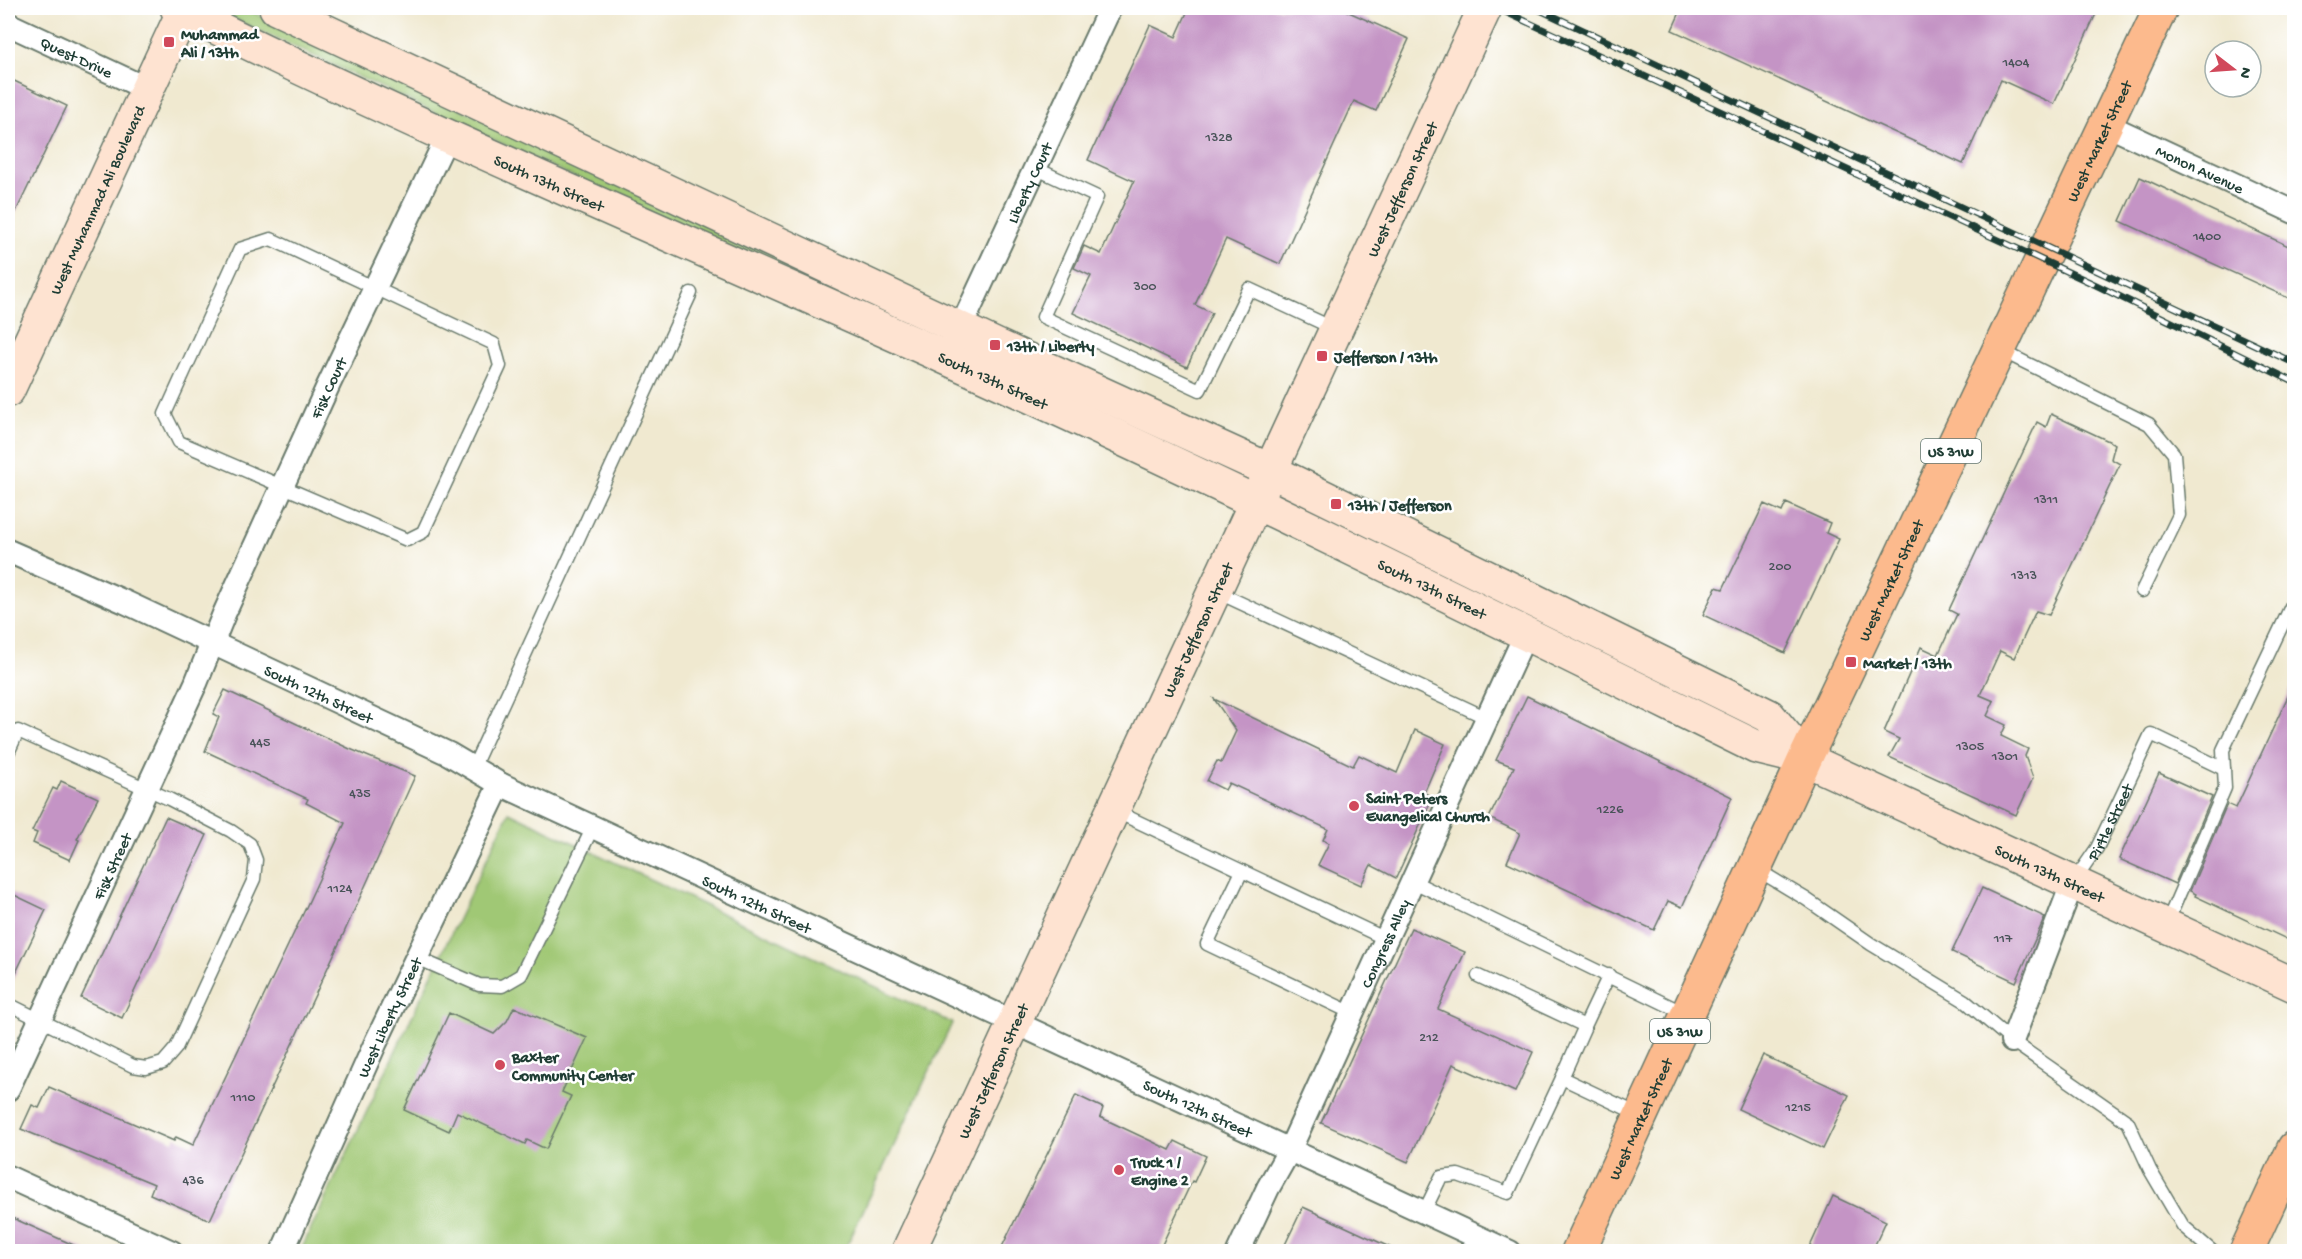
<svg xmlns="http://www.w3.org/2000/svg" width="2302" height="1259" font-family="'Gochi Hand',sans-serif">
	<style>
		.green { fill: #a0c874; stroke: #608254; stroke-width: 1.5 }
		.building { fill: #c494c5 }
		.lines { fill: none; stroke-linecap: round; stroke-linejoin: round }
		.lane-casing { stroke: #68796b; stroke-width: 15 }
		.street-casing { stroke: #68796b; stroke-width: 26 }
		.secondary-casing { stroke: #68796b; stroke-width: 36 }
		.primary-casing { stroke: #68796b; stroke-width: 36 }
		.lane { stroke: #fff; stroke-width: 12 }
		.street { stroke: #fff; stroke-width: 22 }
		.secondary { stroke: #fee3d1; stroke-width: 33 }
		.primary { stroke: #fcba8d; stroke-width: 33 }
		.rail-casing { stroke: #1f3d34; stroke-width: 7 }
		.rail { stroke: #fff; stroke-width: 4.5; stroke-dasharray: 14; stroke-linecap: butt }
		.poi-dot { fill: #d1495b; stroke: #fff; stroke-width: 2 }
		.labels { text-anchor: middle; stroke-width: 5; stroke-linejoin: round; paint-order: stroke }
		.number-label { font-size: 14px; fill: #485358 }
		.shield { fill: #fff; stroke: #627771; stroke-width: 1.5 }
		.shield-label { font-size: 15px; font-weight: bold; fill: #1f3d34 }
		.poi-label { font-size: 16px; font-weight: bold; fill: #1f3d34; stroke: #fff; text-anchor: start }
		.street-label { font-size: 16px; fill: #1f3d34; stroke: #fff }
	</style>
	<rect width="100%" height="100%" fill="#fff"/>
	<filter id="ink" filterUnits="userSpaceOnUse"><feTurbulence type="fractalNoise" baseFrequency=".0167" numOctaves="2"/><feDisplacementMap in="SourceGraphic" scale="12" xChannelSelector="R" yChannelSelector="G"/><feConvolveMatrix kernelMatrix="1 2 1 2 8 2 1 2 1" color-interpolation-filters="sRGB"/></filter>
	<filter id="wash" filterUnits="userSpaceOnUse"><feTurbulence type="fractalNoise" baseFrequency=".008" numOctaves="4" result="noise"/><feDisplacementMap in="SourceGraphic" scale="24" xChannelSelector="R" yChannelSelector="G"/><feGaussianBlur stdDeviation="1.35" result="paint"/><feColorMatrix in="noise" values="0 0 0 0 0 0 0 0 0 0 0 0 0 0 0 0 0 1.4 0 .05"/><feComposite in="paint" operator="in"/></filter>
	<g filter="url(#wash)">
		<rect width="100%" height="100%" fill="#f0e9d0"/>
		<g class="green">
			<polygon points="227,8 244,8 922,323 819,280 767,267 230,17 226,15"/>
			<polygon points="509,812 952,1023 844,1251 300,1252"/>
		</g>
		<g id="blocks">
			<g class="building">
				<polygon points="1189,8 1340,8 1409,39 1376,111 1354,101 1280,264 1226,239 1195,305 1212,313 1187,367 1073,313 1091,276 1074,268 1084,246 1101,254 1134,181 1088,160 1150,25 1176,37"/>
				<polygon points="1682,8 2082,8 2096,14 2054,104 2001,80 1963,164 1672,30"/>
				<polygon points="8,78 67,106 8,228"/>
				<polygon points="2140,177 2295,249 2295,301 2120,221"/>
				<polygon points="2051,414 2115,444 2111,459 2120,464 2049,615 2036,611 2014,658 2000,651 1980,695 1994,701 1987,716 2006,725 2001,736 2028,749 2025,756 2033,778 2016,815 1889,757 1899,739 1884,732 1921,647 1938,655 1957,614 1949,610 2037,422 2046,427"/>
				<polygon points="1786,503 1830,523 1826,533 1839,539 1785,653 1703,615 1716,587 1723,589 1764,504 1782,512"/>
				<polygon points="2295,681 2295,943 2195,896 2196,894 2190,891 2227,804 2236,808"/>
				<polygon points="225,690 350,749 415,776 343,935 210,1220 150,1194 154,1184 21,1129 32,1105 39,1108 49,1087 174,1141 176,1137 193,1145 302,916 345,823 306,803 308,799 205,751 219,717 213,714"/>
				<polygon points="1527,696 1732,797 1682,907 1668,901 1654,930 1507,862 1520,833 1489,818 1514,767 1496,760"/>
				<polygon points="1214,699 1353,766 1359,755 1397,773 1415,730 1445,744 1424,793 1433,797 1396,878 1371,865 1361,885 1318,865 1329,843 1323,840 1328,829 1229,783 1225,790 1207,781 1217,761 1221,763 1236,731"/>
				<polygon points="2159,773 2212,797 2175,884 2119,859"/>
				<polygon points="61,781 98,798 77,839 79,840 70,860 33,843 37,833 32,831 53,788 57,790"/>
				<polygon points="166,817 207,835 122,1018 81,998"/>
				<polygon points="1982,888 2045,917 2016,982 1952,952"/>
				<polygon points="8,892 46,910 8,989"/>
				<polygon points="1411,928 1465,952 1438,1009 1533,1052 1515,1092 1453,1064 1408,1162 1321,1123"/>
				<polygon points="514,1007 587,1038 562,1092 571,1096 546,1149 527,1140 525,1144 457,1112 449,1131 404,1110 449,1013 494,1034 507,1021"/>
				<polygon points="1763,1055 1849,1095 1823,1149 1738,1109"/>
				<polygon points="1076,1095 1103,1108 1100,1117 1170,1150 1175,1141 1206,1156 1194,1182 1192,1181 1159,1251 1000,1251"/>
				<polygon points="1833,1196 1886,1221 1872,1251 1808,1251"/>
				<polygon points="1303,1207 1398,1251 1282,1251"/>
				<polygon points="8,1216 87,1251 8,1251"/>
			</g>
		</g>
	</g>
	<g filter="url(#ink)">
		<use href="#blocks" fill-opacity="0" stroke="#68796b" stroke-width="1.5"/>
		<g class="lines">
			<g class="lane-casing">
				<g id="lane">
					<polyline points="1035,168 1097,197 1043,317 1200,390 1249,289 1335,329"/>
					<polygon points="271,239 494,344 500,366 423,532 407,540 179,442 165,414 240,249"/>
					<polyline points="2000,350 2149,424 2174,454 2179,515 2142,591"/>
					<polyline points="1217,592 1487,718"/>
					<polyline points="8,753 18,731 169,799 231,831 250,844 256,860 254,879 176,1048 163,1063 146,1068 133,1066 8,1004"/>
					<polyline points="473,768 691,293"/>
					<polyline points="1113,810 1386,939"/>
					<polyline points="1756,869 1806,899 1871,944 1965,1001 2012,1041 2128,1122 2150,1170 2183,1226 2213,1252"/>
					<polyline points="1242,871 1207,944 1352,1013"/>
					<path id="s1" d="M2075 880 2097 848 2151 734 2224 769"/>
					<polyline points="1412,881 1686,1014"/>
					<polyline points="2166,925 2225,788 2223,750 2294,600"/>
					<polyline points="417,958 479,985 502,986 521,975 593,827"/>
					<polyline points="1478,976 1585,1026 1562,1078"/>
					<polyline points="1585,1026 1609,975"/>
					<polyline points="1424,1212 1441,1177 1458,1175 1508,1193 1562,1078 1640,1115"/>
				</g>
			</g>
			<g class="street-casing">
				<g id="street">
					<path id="s2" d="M8 24 147 89"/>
					<path id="s3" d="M2105 124 2294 212"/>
					<path id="s4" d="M955 340 1110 8"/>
					<path id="s5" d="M8 551 125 602 449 754 500 784 1510 1252"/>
					<polyline points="2012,1041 2072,884"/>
					<path id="s6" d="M8 1089 196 683 224 614 328 386 448 135"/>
					<polyline points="8,1177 172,1252"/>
					<path id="s7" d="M282 1252 376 1042 500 784"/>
					<path id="s8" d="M1238 1252 1268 1188 1290 1149 1526 633"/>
				</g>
			</g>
			<g class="secondary-casing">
				<g id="secondary">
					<path id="s9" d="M177 8C428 133 687 241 942 356 1217 480 1486 614 1756 747L1805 759 2294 985"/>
					<polyline points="276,8 995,345 1269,470 1769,716 1805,759"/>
					<path id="s10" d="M8 390 185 8"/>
					<path id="s11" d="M908 1252 1485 8"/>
				</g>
			</g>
			<g class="primary-casing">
				<g id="primary">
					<path id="s12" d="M1578 1252 1805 759 2161 8"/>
					<polyline points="2246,1252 2294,1148"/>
				</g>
			</g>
			<use href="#lane" class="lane"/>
			<use href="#street" class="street"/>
			<use href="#secondary" class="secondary"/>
			<use href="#primary" class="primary"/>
			<g class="rail-casing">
				<g id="rail">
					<polyline points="1497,8 2096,285 2294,382"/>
					<polyline points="1536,8 2294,363"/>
				</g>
			</g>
			<use href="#rail" class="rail"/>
		</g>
	</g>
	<g class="poi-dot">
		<rect x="163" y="36" width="12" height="12" rx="3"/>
		<rect x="989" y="339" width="12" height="12" rx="3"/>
		<rect x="1316" y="350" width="12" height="12" rx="3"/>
		<rect x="1330" y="498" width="12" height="12" rx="3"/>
		<rect x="1845" y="656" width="12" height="12" rx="3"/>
		<circle cx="1354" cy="806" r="6"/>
		<circle cx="500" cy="1065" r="6"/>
		<circle cx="1119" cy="1170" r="6"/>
	</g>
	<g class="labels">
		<g class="number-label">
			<text x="2016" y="66">1404</text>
			<text x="1219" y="141">1328</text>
			<text x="2207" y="240">1400</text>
			<text x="1145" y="290">300</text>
			<text x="2046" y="503">1311</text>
			<text x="1780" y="570">200</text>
			<text x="2024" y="579">1313</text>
			<text x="260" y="746">445</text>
			<text x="1970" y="750">1305</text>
			<text x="2005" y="760">1301</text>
			<text x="360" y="797">435</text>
			<text x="1610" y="813">1226</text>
			<text x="340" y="892">1124</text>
			<text x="2003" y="942">117</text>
			<text x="1429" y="1041">212</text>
			<text x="243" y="1101">1110</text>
			<text x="1798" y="1111">1215</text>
			<text x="193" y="1184">436</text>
		</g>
		<g class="shield">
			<rect x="1921" y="439" width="60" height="24" rx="4.5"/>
			<rect x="1650" y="1019" width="60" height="24" rx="4.5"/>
		</g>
		<g class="shield-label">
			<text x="1951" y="456">US 31W</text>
			<text x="1680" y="1036">US 31W</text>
		</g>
		<g class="poi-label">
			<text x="181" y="39">Muhammad<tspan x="181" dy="18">Ali / 13th</tspan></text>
			<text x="1007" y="351">13th / Liberty</text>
			<text x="1334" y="362">Jefferson / 13th</text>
			<text x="1348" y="510">13th / Jefferson</text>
			<text x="1863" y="668">Market / 13th</text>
			<text x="1366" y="803">Saint Peters<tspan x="1366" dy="18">Evangelical Church</tspan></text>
			<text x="512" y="1062">Baxter<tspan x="512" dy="18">Community Center</tspan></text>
			<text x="1131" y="1167">Truck 1 /<tspan x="1131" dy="18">Engine 2</tspan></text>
		</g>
		<g class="street-label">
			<text dy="6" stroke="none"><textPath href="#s2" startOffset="76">Quest Drive</textPath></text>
			<text dy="6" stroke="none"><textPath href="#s12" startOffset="1227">West Market Street</textPath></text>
			<text dy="6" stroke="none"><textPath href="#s3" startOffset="105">Monon Avenue</textPath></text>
			<text dy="6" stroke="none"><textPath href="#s9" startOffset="411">South 13th Street</textPath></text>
			<text dy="6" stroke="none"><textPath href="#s4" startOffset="174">Liberty Court</textPath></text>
			<text dy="6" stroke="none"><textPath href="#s11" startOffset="1172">West Jefferson Street</textPath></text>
			<text dy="6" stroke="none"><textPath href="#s10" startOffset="210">West Muhammad Ali Boulevard</textPath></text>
			<text dy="6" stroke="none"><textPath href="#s9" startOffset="897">South 13th Street</textPath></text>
			<text dy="6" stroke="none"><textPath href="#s6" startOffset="771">Fisk Court</textPath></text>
			<text dy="6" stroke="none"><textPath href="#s12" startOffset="741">West Market Street</textPath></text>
			<text dy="6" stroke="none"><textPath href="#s9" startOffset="1383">South 13th Street</textPath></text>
			<text dy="6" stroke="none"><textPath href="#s11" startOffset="686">West Jefferson Street</textPath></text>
			<text dy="6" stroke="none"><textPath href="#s5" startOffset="342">South 12th Street</textPath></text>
			<text dy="6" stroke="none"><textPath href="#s1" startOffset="68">Pirtle Street</textPath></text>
			<text dy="6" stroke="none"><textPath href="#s6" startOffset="246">Fisk Street</textPath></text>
			<text dy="6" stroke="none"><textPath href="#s9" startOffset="2064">South 13th Street</textPath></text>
			<text dy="6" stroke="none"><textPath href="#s5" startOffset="828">South 12th Street</textPath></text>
			<text dy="6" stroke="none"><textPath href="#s8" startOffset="342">Congress Alley</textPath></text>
			<text dy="6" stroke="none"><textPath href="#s7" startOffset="258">West Liberty Street</textPath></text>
			<text dy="6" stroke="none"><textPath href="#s11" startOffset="200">West Jefferson Street</textPath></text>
			<text dy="6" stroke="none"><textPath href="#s5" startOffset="1314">South 12th Street</textPath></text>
			<text dy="6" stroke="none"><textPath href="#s12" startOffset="147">West Market Street</textPath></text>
		</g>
	</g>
	<rect width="2302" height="1259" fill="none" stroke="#fff" stroke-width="30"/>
	<g transform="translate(2233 69) rotate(107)"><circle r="28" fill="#ffffff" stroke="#a5b1ae" stroke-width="1.5"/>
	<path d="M0-4.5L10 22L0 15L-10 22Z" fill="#d1495b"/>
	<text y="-9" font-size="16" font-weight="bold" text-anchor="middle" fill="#1f3d34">N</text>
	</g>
</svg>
